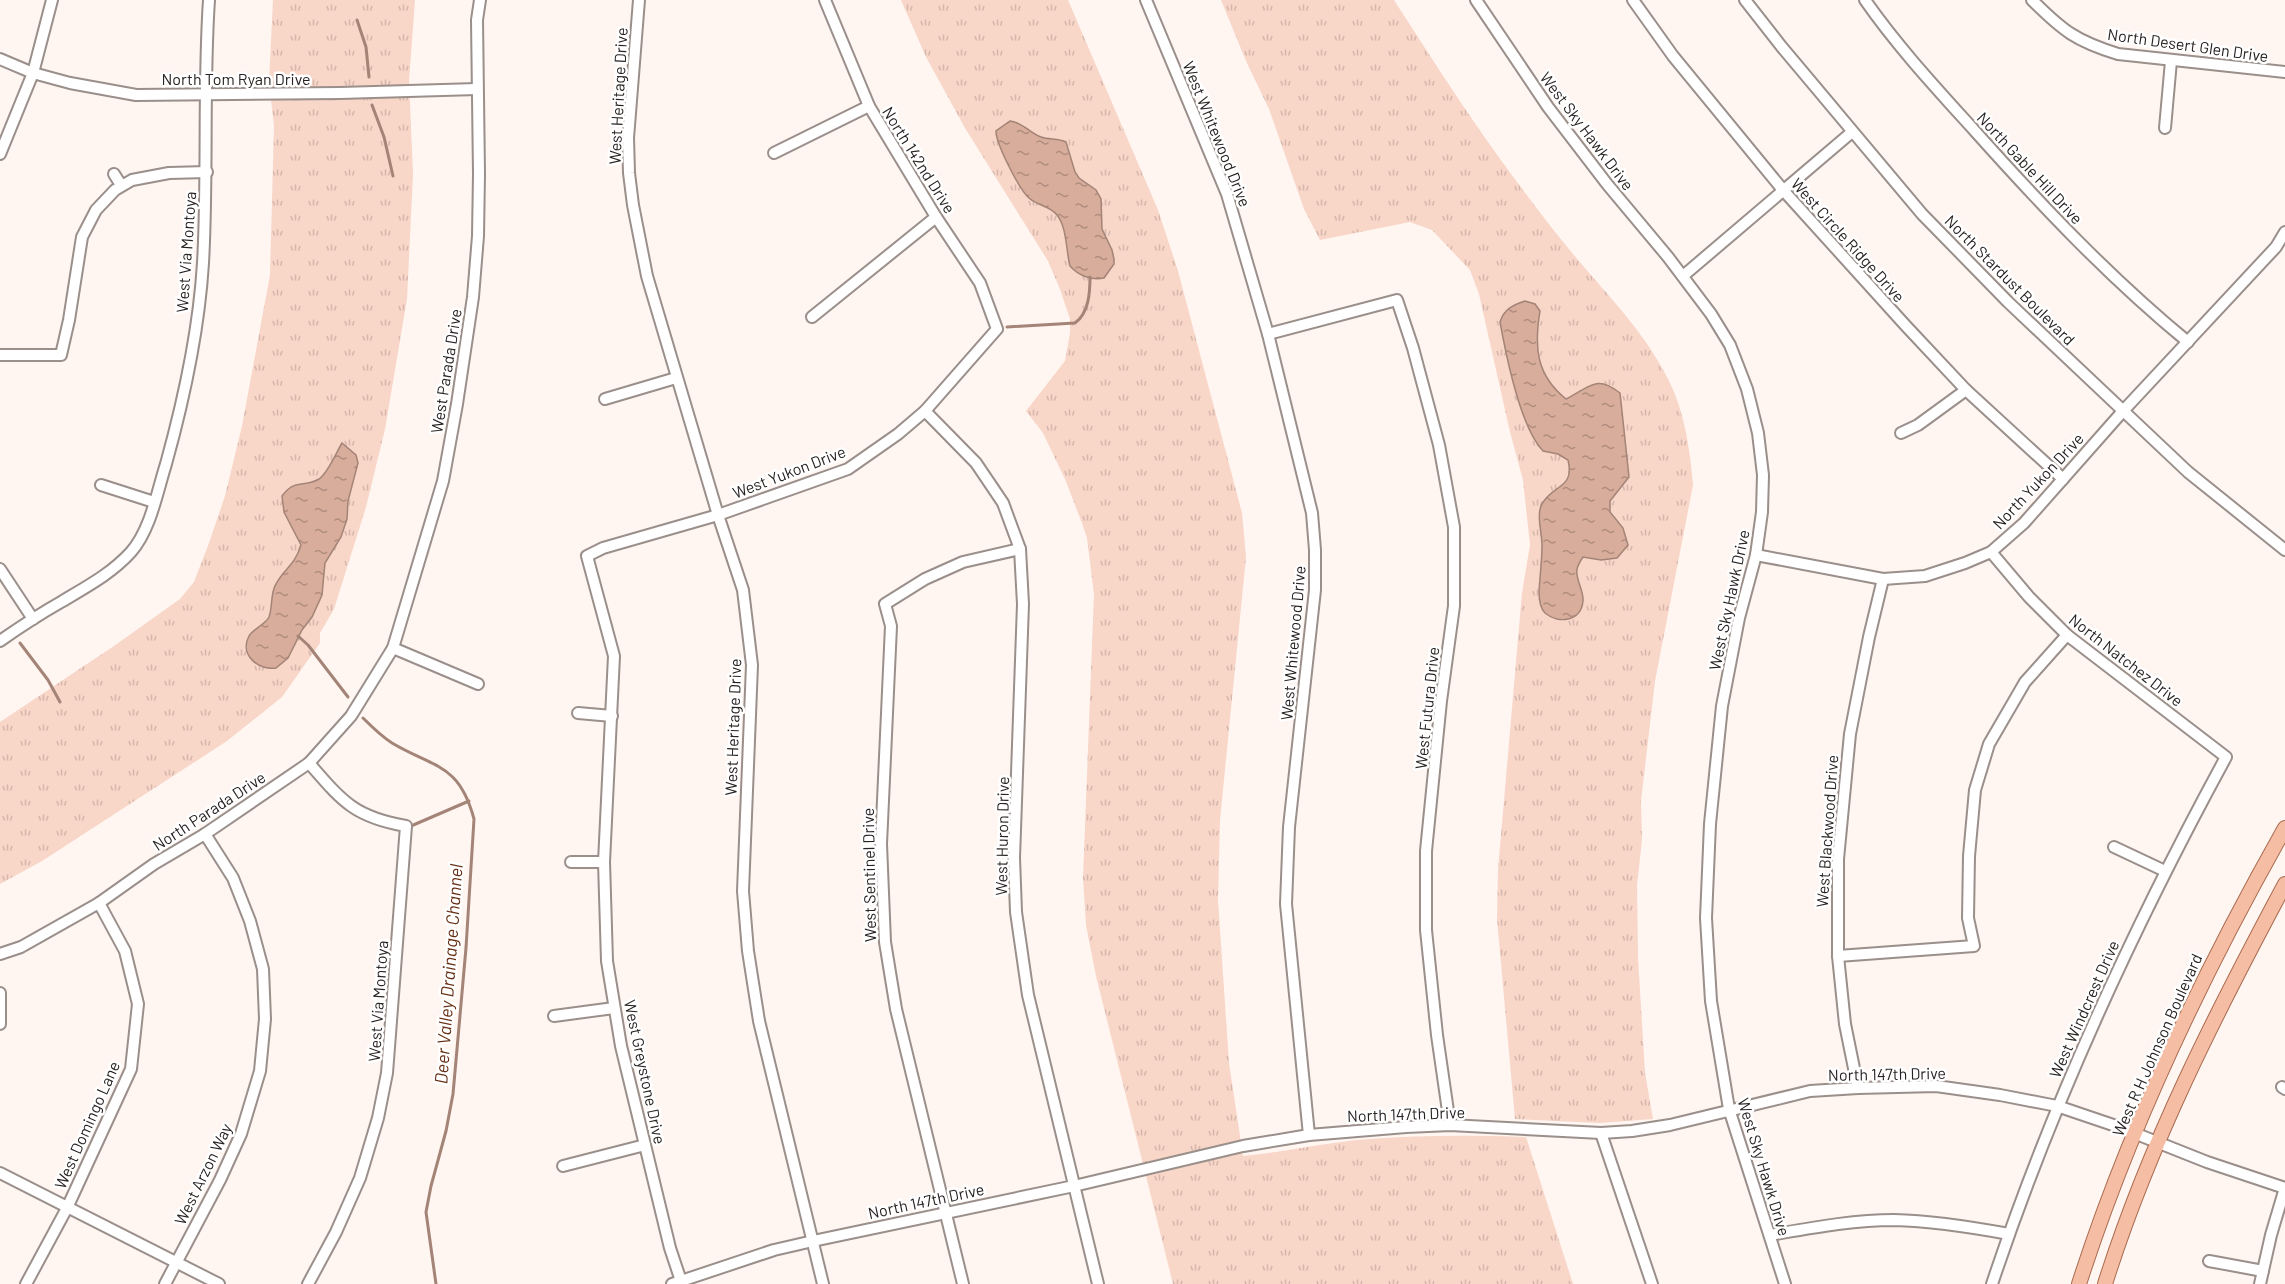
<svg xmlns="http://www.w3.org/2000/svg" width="2285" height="1284" font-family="Barlow,sans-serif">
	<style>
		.grass { fill: url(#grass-tufts) }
		.water { fill: url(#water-ripples); stroke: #a38477; stroke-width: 1.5 }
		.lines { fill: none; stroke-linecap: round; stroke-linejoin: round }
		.stream { stroke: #a38477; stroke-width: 3 }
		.minor-casing { stroke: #9a8f8a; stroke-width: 14 }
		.major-casing { stroke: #a96b50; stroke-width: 16 }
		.minor { stroke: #fff; stroke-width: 10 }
		.major { stroke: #f5bea4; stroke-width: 14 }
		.labels { text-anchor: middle; stroke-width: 5; stroke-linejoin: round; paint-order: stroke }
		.street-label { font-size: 16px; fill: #282322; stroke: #fff }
		.water-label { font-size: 18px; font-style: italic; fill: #673016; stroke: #fff }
	</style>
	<defs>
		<pattern id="grass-tufts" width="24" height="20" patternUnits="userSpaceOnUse" patternTransform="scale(1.5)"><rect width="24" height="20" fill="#f8d6c8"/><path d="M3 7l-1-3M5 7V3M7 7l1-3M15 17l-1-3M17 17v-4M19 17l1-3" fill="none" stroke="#d5b7ac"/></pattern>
		<pattern id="water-ripples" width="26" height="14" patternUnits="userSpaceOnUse" patternTransform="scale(1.5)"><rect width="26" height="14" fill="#d8ad9b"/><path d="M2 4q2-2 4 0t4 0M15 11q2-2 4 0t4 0" fill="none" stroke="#af8c7e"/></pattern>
	</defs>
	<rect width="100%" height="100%" fill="#fff5f1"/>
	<g class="grass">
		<polygon points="273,0 415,0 409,81 413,174 407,299 385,429 366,507 334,609 320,633 320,643 282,697 227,741 42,861 0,884 0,722 114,646 180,599 194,582 209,543 225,496 242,426 270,275 274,126 269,82"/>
		<path d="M901 0H1068L1158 210 1178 271 1242 513 1246 557 1220 820 1218 900 1229 1063 1243 1156C1285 1152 1327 1142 1370 1139 1422 1135 1474 1135 1526 1137L1573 1284H1173L1096 976 1086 925 1083 878 1094 594 1087 538 1082 523 1065 479 1043 433 1026 411 1065 361 1070 333V319L1060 289 1048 261 965 128 926 57Z"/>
		<path d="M1221 0H1394C1432 59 1469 117 1511 174 1534 205 1558 237 1584 267 1616 304 1649 339 1670 383 1685 414 1690 451 1693 485L1655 681 1641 801 1642 840 1637 885 1638 958 1645 1073 1653 1119 1600 1123 1515 1119 1497 919 1498 870 1522 593 1530 545 1523 480 1510 432 1479 294 1470 270 1432 230 1410 222 1320 240 1304 209 1269 109 1246 61Z"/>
	</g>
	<g class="water">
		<path d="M1010 121C1022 122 1030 133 1041 137 1049 140 1058 138 1066 142L1075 172 1079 178 1096 190 1101 199 1102 229 1112 250 1114 259V264L1104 278C1091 281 1078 275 1070 266 1066 251 1067 227 1057 215 1050 206 1038 206 1029 198 1019 189 996 144 996 131Z"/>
		<path d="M1525 301 1535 304 1540 311C1534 347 1536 375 1566 399 1590 387 1596 374 1620 393L1629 477 1610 501V512L1623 528 1628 545 1617 558 1601 560 1583 557C1581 560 1578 565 1577 569 1575 579 1584 590 1583 601 1581 622 1558 624 1545 613 1540 608 1539 598 1539 591 1540 576 1542 560 1542 545 1542 533 1536 514 1542 504 1553 484 1575 489 1568 460L1558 454 1543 451C1520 427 1506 355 1500 322 1504 309 1513 305 1525 301Z"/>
		<path d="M342 443 356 455 358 463 348 501 347 519 341 537 325 563 322 595 312 617 302 630 288 658 276 668C258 671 239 654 249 636 253 629 266 624 269 617 273 606 270 594 276 584 285 567 294 567 301 545L284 512 282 496C295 478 304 488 319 479 328 473 337 451 342 443Z"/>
	</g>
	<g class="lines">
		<g class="stream">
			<polyline points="357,20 366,47 369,77"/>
			<polyline points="372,105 384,137 393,176"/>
			<path d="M1007 327 1075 323C1089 313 1090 292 1090 277"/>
			<polyline points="298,636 308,645 348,697"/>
			<polyline points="20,643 48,680 60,702"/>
			<path d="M363 718C372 727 381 736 392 743 434 768 459 763 474 819L466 948 453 1094 446 1131 431 1186 426 1212 436 1284"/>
			<polyline points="411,826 469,801"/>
		</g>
		<g class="minor-casing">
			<g id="minor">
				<polyline points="639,0 628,138 629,173 633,205 647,276 718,515 743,590 752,665 743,891 748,951 759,1021 823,1284"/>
				<polyline points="1146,0 1227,194 1268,334 1312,513 1315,550 1315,590 1289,827 1286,904 1309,1135"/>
				<polyline points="1476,0 1548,107 1607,184 1668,257 1711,314 1730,345 1747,389 1758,433 1763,475 1762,512 1756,555 1739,618 1722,706 1710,824 1706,918 1711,1001 1729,1109 1785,1284"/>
				<polyline points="1633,0 1673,56 1783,190 1906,326 1966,390 2063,479"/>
				<polyline points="1745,0 1781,46 1922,214 2008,302 2188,472 2285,550"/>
				<path d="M1865 0C1897 46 1936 88 1974 130 2041 205 2110 278 2188 342"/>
				<path d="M2032 0C2063 31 2076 41 2118 54L2285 72"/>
				<polyline points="0,59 33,73 70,83 136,95 340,93 477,89"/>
				<polyline points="2165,128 2171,61"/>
				<polyline points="774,153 869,106"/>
				<polyline points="0,154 33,73 52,0"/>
				<polyline points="114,174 121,185"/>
				<polyline points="1683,276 1852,132"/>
				<polyline points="812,317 936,217"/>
				<polyline points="1268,334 1397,300 1413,348 1439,445 1454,527 1454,606 1441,701 1426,851 1426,930 1437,1035 1450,1125"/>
				<polyline points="0,355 61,355 69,320 82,237 96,210 115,190 132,180 169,173 207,172"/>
				<polyline points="605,399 676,378"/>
				<polyline points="925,411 976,463 1003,503 1020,549 1023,604 1014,858 1016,912 1028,995 1098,1284"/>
				<polyline points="1901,433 1918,425 1966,390"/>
				<polyline points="101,485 154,502"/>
				<path d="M1991 552 2029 597 2067 635 2226 757C2134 926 2053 1101 1992 1284"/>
				<polyline points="1756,555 1883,579 1925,576 1965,563 1991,552 2024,523 2123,411 2276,247 2285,232"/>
				<polyline points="0,569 33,619"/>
				<path d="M0 641C20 627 40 614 61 602 86 587 111 574 131 552 151 529 157 492 166 464 184 399 199 330 203 263 208 175 203 88 209 0"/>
				<polyline points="393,648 478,684"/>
				<polyline points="578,713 612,716"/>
				<polyline points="2114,847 2165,871"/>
				<polyline points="571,862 604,862"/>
				<polyline points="0,954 21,947 99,903 154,864 205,834 309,763 351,716 393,648 443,481 457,404 473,297 478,236 479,174 477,20 480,0"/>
				<polyline points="1838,956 1974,946 1968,918 1969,856 1975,790 1989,744 2025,682 2067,635"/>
				<polyline points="0,993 0,1024"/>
				<polyline points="554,1016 614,1008"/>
				<polyline points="2282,1087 2285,1089"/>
				<polyline points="1858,1088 1845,1024 1838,956 1838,859 1850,734 1869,637 1883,579"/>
				<polyline points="1601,1133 1652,1284"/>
				<polyline points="563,1166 645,1145"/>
				<polyline points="0,1173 219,1284"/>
				<path d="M1770 1235C1811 1228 1853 1220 1894 1220 1933 1221 1971 1227 2009 1234"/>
				<polyline points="2209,1261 2263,1271"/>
				<polyline points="26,1284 67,1208 131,1069 138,1004 125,951 99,903"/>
				<polyline points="165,1284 220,1180 241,1134 260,1071 265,1019 263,969 250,921 233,878 205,834"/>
				<path d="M308 1284 336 1232 360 1178 378 1118 387 1073 406 826C354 817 342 801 309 763"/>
				<polyline points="672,1284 774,1250 813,1241 1074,1186 1243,1146 1309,1135 1406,1127 1450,1125 1601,1133 1632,1131 1670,1125 1810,1091 1858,1088 1936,1086 2000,1095 2057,1106 2119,1127 2207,1162 2285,1188"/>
				<polyline points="682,1284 670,1248 621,1046 607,961 604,862 614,656 587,556 603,548 718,515 848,469 898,434 925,411 997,329 980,283 936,217 869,106 825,0"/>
				<polyline points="963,1284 896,1009 885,942 881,844 891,626 885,604 925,579 963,562 1020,549"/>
				<polyline points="2260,1284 2271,1235 2285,1188"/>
			</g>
		</g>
		<g class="major-casing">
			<g id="major">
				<path d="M2079 1284C2130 1125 2203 973 2285 828"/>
				<path d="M2105 1284C2149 1144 2216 1013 2285 884"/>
			</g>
		</g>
		<use href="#minor" class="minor"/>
		<use href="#major" class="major"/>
	</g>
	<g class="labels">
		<g class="street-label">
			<text transform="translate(2188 45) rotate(8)" y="6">North Desert Glen Drive</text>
			<text x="236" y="85">North Tom Ryan Drive</text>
			<text transform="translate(618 96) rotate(-87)" y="6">West Heritage Drive</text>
			<text transform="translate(1587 131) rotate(53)" y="6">West Sky Hawk Drive</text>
			<text transform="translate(1217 134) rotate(68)" y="6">West Whitewood Drive</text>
			<text transform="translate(919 160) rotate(58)" y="6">North 142nd Drive</text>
			<text transform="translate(2030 168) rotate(47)" y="6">North Gable Hill Drive</text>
			<text transform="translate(1848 240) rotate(48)" y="6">West Circle Ridge Drive</text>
			<text transform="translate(186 252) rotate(-86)" y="6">West Via Montoya</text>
			<text transform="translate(2010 280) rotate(45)" y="6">North Stardust Boulevard</text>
			<text transform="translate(446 371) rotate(-81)" y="6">West Parada Drive</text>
			<text transform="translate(789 472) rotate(-21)" y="6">West Yukon Drive</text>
			<text transform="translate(2038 481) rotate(-47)" y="6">North Yukon Drive</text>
			<text transform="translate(1729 600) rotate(-78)" y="6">West Sky Hawk Drive</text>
			<text transform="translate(1293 643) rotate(-85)" y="6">West Whitewood Drive</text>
			<text transform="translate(2126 660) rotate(38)" y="6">North Natchez Drive</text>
			<text transform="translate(1427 708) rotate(-84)" y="6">West Futura Drive</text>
			<text transform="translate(733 727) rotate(-88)" y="6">West Heritage Drive</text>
			<text transform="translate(209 811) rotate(-33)" y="6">North Parada Drive</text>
			<text transform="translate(1827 831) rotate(-86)" y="6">West Blackwood Drive</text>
			<text transform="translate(1002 836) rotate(-89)" y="6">West Huron Drive</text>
			<text transform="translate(869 875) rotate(-91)" y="6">West Sentinel Drive</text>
			<text transform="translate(378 1001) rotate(-86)" y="6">West Via Montoya</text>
			<text transform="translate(2084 1009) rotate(-66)" y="6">West Windcrest Drive</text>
			<text transform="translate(2157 1045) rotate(-66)" y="6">West R H Johnson Boulevard</text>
			<text transform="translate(645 1072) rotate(78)" y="6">West Greystone Drive</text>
			<text transform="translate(1887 1074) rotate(-1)" y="6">North 147th Drive</text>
			<text transform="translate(1406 1114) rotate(-2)" y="6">North 147th Drive</text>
			<text transform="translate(87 1125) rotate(-66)" y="6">West Domingo Lane</text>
			<text transform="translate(1764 1167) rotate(73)" y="6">West Sky Hawk Drive</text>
			<text transform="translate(203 1174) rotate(-64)" y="6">West Arzon Way</text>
			<text transform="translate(926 1201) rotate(-12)" y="6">North 147th Drive</text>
		</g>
		<g class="water-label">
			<text transform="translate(449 974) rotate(-86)" y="6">Deer Valley Drainage Channel</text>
		</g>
	</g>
</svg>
